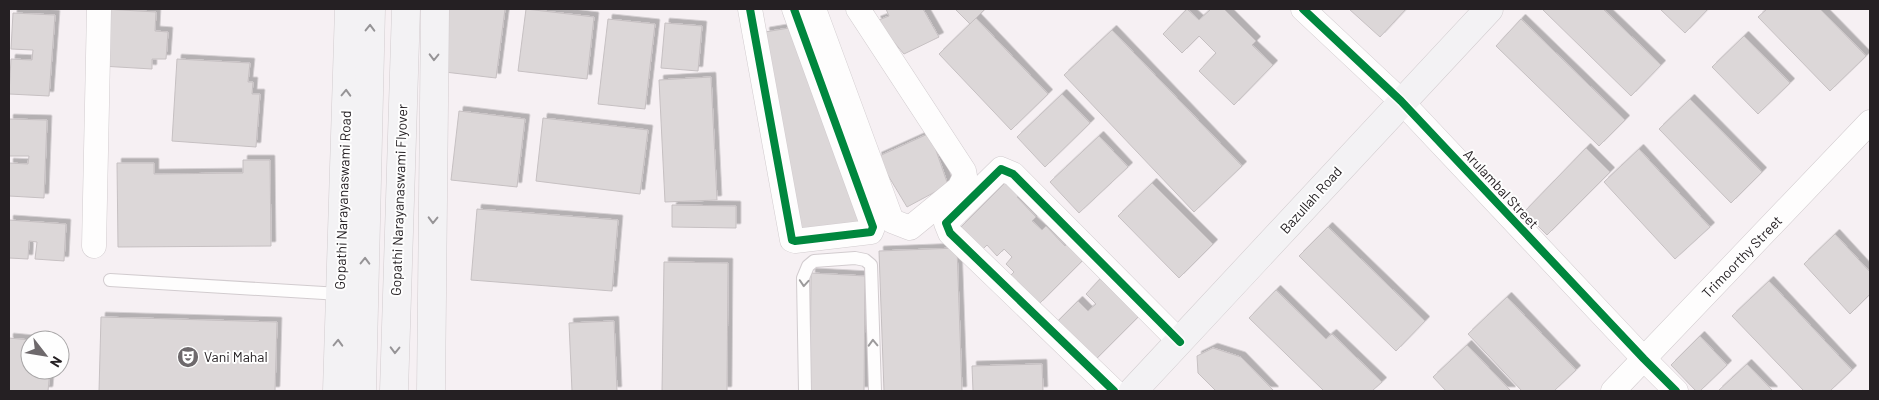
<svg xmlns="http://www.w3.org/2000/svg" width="1879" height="400" font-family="Barlow,sans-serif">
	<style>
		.building { fill: #dcd7d8; stroke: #c6c0c2; filter: url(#shadow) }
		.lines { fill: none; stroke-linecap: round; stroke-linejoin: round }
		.service-casing { stroke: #d2cccf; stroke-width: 14 }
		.minor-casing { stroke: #d2cccf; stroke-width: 25 }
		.secondary-casing { stroke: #d2cccf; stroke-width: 29 }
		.service { stroke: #fefdfd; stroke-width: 12 }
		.minor { stroke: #fefdfd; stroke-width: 24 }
		.secondary { stroke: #f3f2f4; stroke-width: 28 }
		.cycleway-casing { stroke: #fefefe; stroke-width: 11 }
		.cycleway { stroke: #00873e; stroke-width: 8 }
		.oneway { stroke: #969496 }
		.oneway2 { stroke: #9c9a9b }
		.labels { text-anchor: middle; stroke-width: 4; stroke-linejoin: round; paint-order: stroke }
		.street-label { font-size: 14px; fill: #252023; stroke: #fefefe }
		.poi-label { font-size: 14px; fill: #252023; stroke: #fefefe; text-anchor: start }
	</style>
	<defs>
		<filter id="shadow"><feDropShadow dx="4.5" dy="-4.5" stdDeviation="0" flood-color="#0004"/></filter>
	</defs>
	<rect width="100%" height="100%" fill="#f6f0f3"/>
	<g class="building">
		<polygon points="105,9 156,12 155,31 168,32 166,59 152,59 152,69 101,66"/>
		<polygon points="443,9 505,9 496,78 436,71"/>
		<polygon points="526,9 594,17 587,79 518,71"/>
		<polygon points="886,9 923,9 939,37 904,54 876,21 889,16"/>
		<polygon points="955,9 985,9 970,24"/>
		<polygon points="1187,9 1199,20 1211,9 1224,9 1256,41 1252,45 1273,65 1234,105 1199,71 1216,53 1199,36 1182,53 1163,34"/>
		<polygon points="1349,9 1406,9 1380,37"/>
		<polygon points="1542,9 1603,9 1661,65 1631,96"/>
		<polygon points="1660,9 1708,9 1685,33"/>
		<polygon points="1767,9 1820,9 1866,56 1830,91 1758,17"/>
		<polygon points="13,13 55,15 49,96 9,94 11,59 32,60 33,50 11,49"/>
		<polygon points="976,18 1048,94 1011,130 939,54"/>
		<polygon points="608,19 655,24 645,109 598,104"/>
		<polygon points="1521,19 1625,120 1599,146 1496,46"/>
		<polygon points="665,23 702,26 698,71 661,68"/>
		<polygon points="795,27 864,224 800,232 765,32"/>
		<polygon points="1112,30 1242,166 1194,212 1064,75"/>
		<polygon points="1744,36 1790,83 1758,114 1712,67"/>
		<polygon points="177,59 250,63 248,82 253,82 252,94 260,94 256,147 172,141"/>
		<polygon points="711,77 717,200 665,202 659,80"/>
		<polygon points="1062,94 1090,123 1045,167 1017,137"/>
		<polygon points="1690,99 1762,172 1731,203 1659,129"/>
		<polygon points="459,111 525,119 517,187 451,180"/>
		<polygon points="543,118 648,130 640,194 536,181"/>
		<polygon points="9,119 47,120 44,198 9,196 9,163 28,164 29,156 9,156"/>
		<polygon points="930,133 948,185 907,207 877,157"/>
		<polygon points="1099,136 1128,167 1079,213 1050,182"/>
		<polygon points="1586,148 1610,172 1547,235 1524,212"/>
		<polygon points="1639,149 1710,227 1675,259 1604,182"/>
		<polygon points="243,160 270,160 271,246 118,247 117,163 154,163 154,174 243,173"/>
		<polygon points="1008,180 1021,193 1017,197 1036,217 1032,221 1042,230 1046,226 1065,246 1069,242 1085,258 1038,305 1010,276 1014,272 1006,264 1012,257 1004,249 997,256 987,245 983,249 961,227"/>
		<polygon points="1152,183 1213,244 1179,278 1118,216"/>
		<polygon points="672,205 736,206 736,228 672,227"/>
		<polygon points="477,209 618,220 612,291 471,280"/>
		<polygon points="9,220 66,224 64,261 35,259 37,242 29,241 28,259 9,258"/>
		<polygon points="1328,227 1425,321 1396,351 1299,256"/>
		<polygon points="1835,234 1870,272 1870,294 1850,314 1804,264"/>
		<polygon points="957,248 962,391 884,391 879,251"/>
		<polygon points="664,262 728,263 727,391 662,391"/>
		<polygon points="811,273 865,276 864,391 810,391"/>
		<polygon points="1100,279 1138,317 1092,363 1054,325 1078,301 1088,311 1096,304 1086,294"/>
		<polygon points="1769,281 1852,370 1830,391 1804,391 1732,316"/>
		<polygon points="1276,290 1326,339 1332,334 1382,382 1372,391 1324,391 1249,318"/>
		<polygon points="1507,297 1576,370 1554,391 1522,391 1468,334"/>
		<polygon points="101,317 277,322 275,391 99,391"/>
		<polygon points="614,321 617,391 572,391 569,323"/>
		<polygon points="1700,336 1727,365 1700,391 1696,391 1671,365"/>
		<polygon points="9,338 30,340 30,370 50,370 48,391 9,391"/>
		<polygon points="1467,345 1511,391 1446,391 1433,377"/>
		<polygon points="1213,348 1241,357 1274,391 1216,391 1198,373 1197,356"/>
		<polygon points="1042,364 1043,391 973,391 972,366"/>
		<polygon points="1747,364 1773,391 1718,391"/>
	</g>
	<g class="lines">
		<g class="service-casing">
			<g id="service">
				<polyline points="110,280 340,294"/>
				<polyline points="805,391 803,278 808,266 814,261 855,258 865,260 871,265 875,391"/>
			</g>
		</g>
		<g class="minor-casing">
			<g id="minor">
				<polyline points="750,9 792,240 795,241 871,232 873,227 794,9"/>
				<polyline points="814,9 892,221 910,228 959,188 965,176 964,171 858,9"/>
				<polyline points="1303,9 1401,101 1644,359 1676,391"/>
				<polyline points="94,246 99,9"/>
				<polyline points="1114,391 950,233 946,223 1001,169 1013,174 1180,342"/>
				<polyline points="1613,391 1870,122"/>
			</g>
		</g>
		<g class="secondary-casing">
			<g id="secondary">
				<polyline points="337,391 349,9"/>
				<polyline points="362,391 371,9"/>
				<polyline points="394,391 406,9"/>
				<polyline points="431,391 435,9"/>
				<polyline points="1133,391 1489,9"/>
			</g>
		</g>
		<use href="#service" class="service"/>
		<use href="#minor" class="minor"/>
		<use href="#secondary" class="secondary"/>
		<g class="cycleway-casing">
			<g id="cycleway">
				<polyline points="750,9 792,240 795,241 871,232 873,227 794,9"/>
				<polyline points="1303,9 1401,101 1644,359 1676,391"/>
				<polyline points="1114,391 950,233 946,223 1001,169 1013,174 1180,342"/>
			</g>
		</g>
		<use href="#cycleway" class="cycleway"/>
	</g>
	<defs><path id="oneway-chevron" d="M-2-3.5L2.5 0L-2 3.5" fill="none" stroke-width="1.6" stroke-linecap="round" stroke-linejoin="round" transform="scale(1.25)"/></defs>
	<g class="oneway">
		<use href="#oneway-chevron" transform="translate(370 28) rotate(-89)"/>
		<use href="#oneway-chevron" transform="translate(434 57) rotate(91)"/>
		<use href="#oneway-chevron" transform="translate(346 93) rotate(-88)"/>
		<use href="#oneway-chevron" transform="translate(433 220) rotate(91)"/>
		<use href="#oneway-chevron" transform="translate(365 261) rotate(-89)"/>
		<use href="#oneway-chevron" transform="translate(338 343) rotate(-88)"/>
		<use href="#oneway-chevron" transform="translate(395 350) rotate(91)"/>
	</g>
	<g class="oneway2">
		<use href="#oneway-chevron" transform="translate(804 283) rotate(94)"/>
		<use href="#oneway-chevron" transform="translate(873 343) rotate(-92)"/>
	</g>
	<defs>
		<g id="theatre-disc" transform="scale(1.125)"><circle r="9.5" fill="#6e696c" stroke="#fefefe"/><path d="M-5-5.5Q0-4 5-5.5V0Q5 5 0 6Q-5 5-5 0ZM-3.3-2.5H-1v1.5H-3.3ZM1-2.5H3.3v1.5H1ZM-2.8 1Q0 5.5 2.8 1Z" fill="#fff"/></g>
	</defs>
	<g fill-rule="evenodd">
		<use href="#theatre-disc" x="188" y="357"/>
	</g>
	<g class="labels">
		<g class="street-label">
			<text transform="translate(1501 189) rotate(47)" y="5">Arulambal Street</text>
			<text transform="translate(343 200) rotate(-88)" y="5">Gopathi Narayanaswami Road</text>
			<text transform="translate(399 200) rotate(-88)" y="5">Gopathi Narayanaswami Flyover</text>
			<text transform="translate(1311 200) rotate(-48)" y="5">Bazullah Road</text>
			<text transform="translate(1742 257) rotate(-46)" y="5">Trimoorthy Street</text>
		</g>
		<g class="poi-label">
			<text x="204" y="362">Vani Mahal</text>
		</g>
	</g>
	<rect width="1879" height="400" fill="none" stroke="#252023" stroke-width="20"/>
	<g transform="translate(45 355) rotate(121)"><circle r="24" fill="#fefefe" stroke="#a7a5a6"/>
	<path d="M0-4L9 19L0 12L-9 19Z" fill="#6e696c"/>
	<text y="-8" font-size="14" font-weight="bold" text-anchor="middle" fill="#252023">N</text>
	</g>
</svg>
